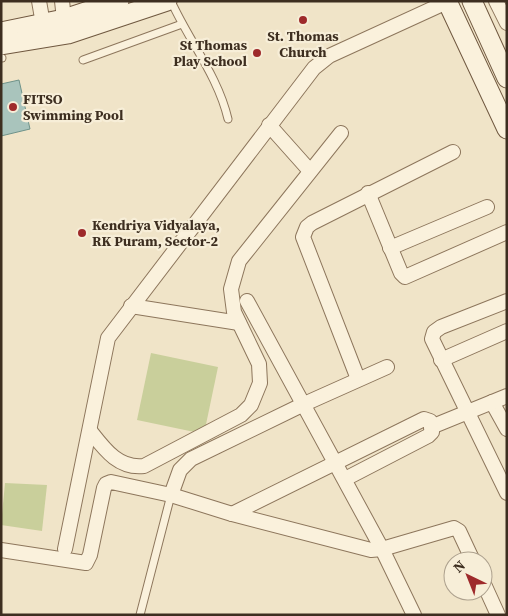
<svg xmlns="http://www.w3.org/2000/svg" width="508" height="616" font-family="'Source Serif 4',serif">
	<style>
		.green { fill: #c9cf9b }
		.water { fill: #a9c4bc; stroke: #6f938a }
		.lines { fill: none; stroke-linecap: round; stroke-linejoin: round }
		.lane-casing { stroke: #8d765c; stroke-width: 9 }
		.street-casing { stroke: #8d765c; stroke-width: 16 }
		.secondary-casing { stroke: #6f573f; stroke-width: 21 }
		.lane { stroke: #faf1dc; stroke-width: 7 }
		.street { stroke: #faf1dc; stroke-width: 14 }
		.secondary { stroke: #faf1dc; stroke-width: 19 }
		.poi-dot { fill: #9e2a2b; stroke: #f7eed8; stroke-width: 2 }
		.labels { text-anchor: middle; stroke-width: 4.5; stroke-linejoin: round; paint-order: stroke }
		.poi-label { font-size: 14px; font-weight: bold; fill: #3d2e20; stroke: #f7eed8; text-anchor: start }
	</style>
	<rect width="100%" height="100%" fill="#f0e4c8"/>
	<g class="green">
		<polygon points="151,353 218,367 204,434 137,420"/>
		<polygon points="5,483 47,485 42,531 1,525"/>
	</g>
	<polygon class="water" points="19,80 30,129 1,136 1,84"/>
	<g class="lines">
		<g class="lane-casing">
			<g id="lane">
				<path d="M171 1C189 41 218 76 228 119"/>
				<polyline points="1,58 2,58"/>
				<polyline points="83,60 182,24"/>
				<polyline points="140,615 171,495"/>
			</g>
		</g>
		<g class="street-casing">
			<g id="street">
				<polyline points="39,1 43,24"/>
				<polyline points="62,1 64,19"/>
				<polyline points="496,1 507,23"/>
				<polyline points="269,125 310,171"/>
				<polyline points="368,193 401,273 405,277 507,232"/>
				<polyline points="390,248 487,207"/>
				<polyline points="247,301 382,549 414,615"/>
				<polyline points="507,301 441,327 434,332 432,339 507,493"/>
				<polyline points="131,306 239,323"/>
				<polyline points="441,360 507,331"/>
				<polyline points="358,379 303,237 307,227 312,223 453,152"/>
				<polyline points="492,402 507,429"/>
				<polyline points="431,427 507,396"/>
				<path d="M91 432C105 450 119 469 144 466L241 415 251 405 260 383 259 364 234 312 231 289 239 261 341 133"/>
				<polyline points="171,495 180,470 191,459 302,405 387,367"/>
				<polyline points="232,514 424,419 430,421 432,432 428,436 345,479"/>
				<polyline points="65,549 108,338 314,68 329,56 447,2"/>
				<polyline points="1,550 86,563 90,555 104,488 106,484 111,482 171,495 232,514 371,550 382,549 454,528 459,531 473,561"/>
				<polyline points="483,582 498,615"/>
			</g>
		</g>
		<g class="secondary-casing">
			<g id="secondary">
				<polyline points="447,1 507,129"/>
				<polyline points="472,1 507,78"/>
				<polyline points="1,32 64,19 119,1"/>
				<polyline points="1,45 68,34 167,1"/>
			</g>
		</g>
		<use href="#lane" class="lane"/>
		<use href="#street" class="street"/>
		<use href="#secondary" class="secondary"/>
	</g>
	<g class="poi-dot">
		<circle cx="303" cy="20" r="5"/>
		<circle cx="257" cy="53" r="5"/>
		<circle cx="13" cy="107" r="5"/>
		<circle cx="82" cy="233" r="5"/>
	</g>
	<g class="labels">
		<g class="poi-label">
			<text x="303" y="41" text-anchor="middle">St. Thomas<tspan x="303" dy="16">Church</tspan></text>
			<text x="247" y="50" text-anchor="end">St Thomas<tspan x="247" dy="16">Play School</tspan></text>
			<text x="23" y="104">FITSO<tspan x="23" dy="16">Swimming Pool</tspan></text>
			<text x="92" y="230">Kendriya Vidyalaya,<tspan x="92" dy="16">RK Puram, Sector-2</tspan></text>
		</g>
	</g>
	<rect width="508" height="616" fill="none" stroke="#3d2e20" stroke-width="5"/>
	<g transform="translate(468 576) rotate(317)"><circle r="24" fill="#f7eed8" stroke="#ada18e"/>
	<path d="M0-4L9 19L0 12L-9 19Z" fill="#9e2a2b"/>
	<text y="-8" font-size="14" font-weight="bold" text-anchor="middle" fill="#3d2e20">N</text>
	</g>
</svg>
